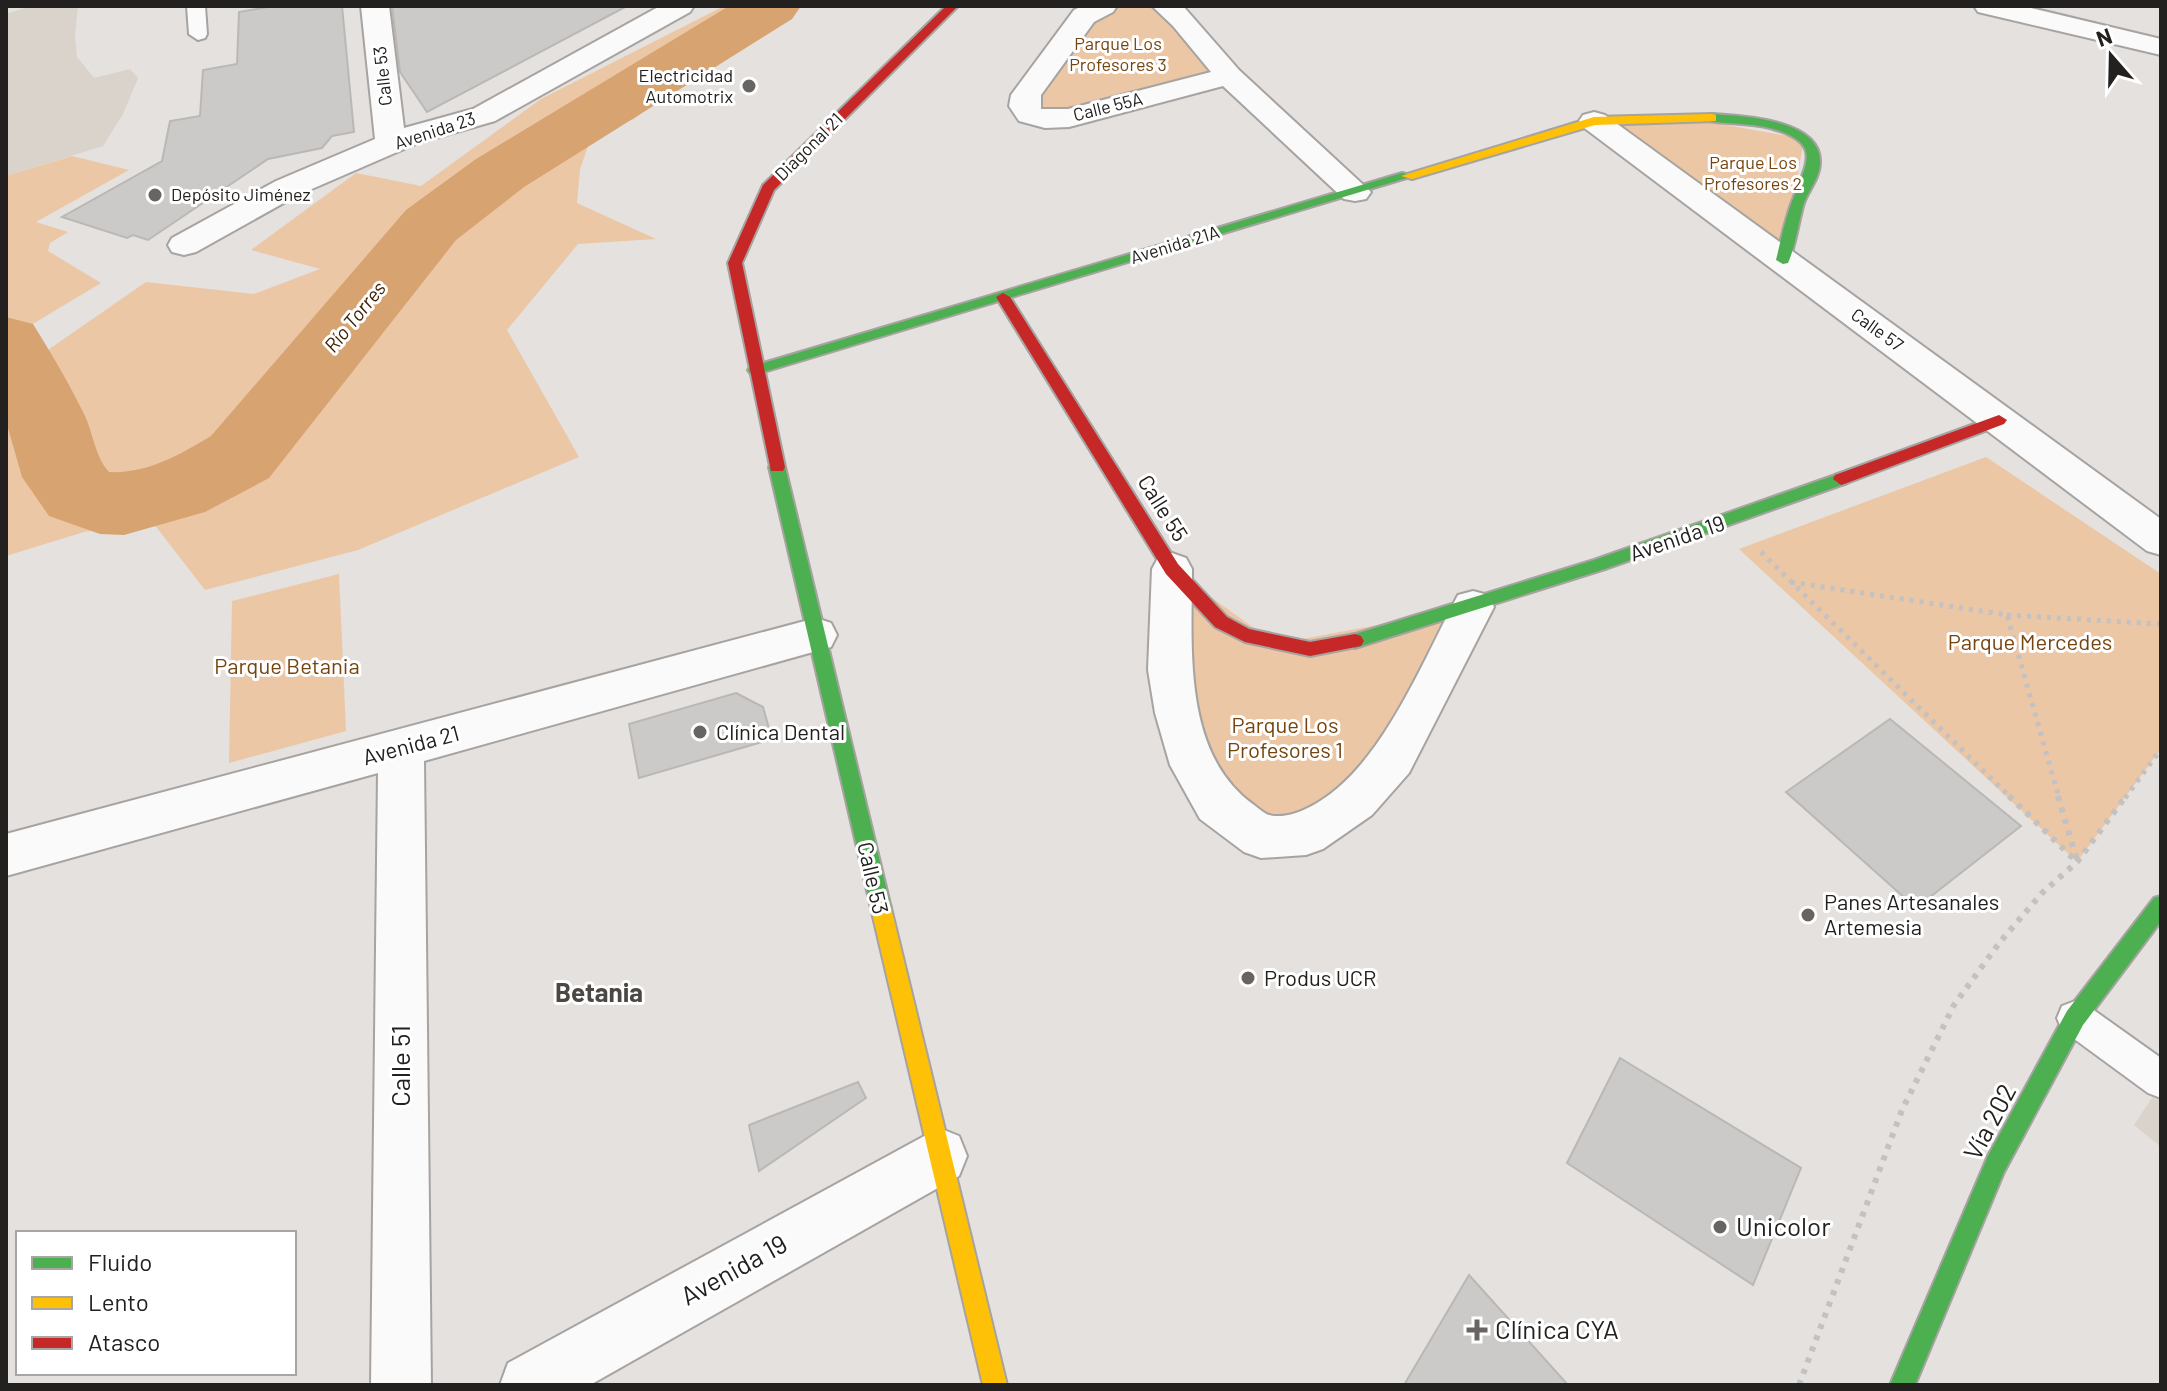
<svg xmlns="http://www.w3.org/2000/svg" width="2167" height="1391" font-family="Barlow,sans-serif">
	<style>
		.built { fill: #dad3cc }
		.green { fill: #ebc7a6 }
		.lines { fill: none; stroke-linecap: round; stroke-linejoin: round }
		.river { fill: #d7a370; fill-rule: evenodd }
		.building { fill: #cccac8; stroke: #bab8b5; stroke-width: 2 }
		.lane-casing { stroke: #a6a3a1; stroke-width: 4 }
		.street-casing { stroke: #a6a3a1; stroke-width: 4 }
		.fast-casing { stroke: #a6a3a1; stroke-width: 4 }
		.slow-casing { stroke: #a6a3a1; stroke-width: 4 }
		.jam-casing { stroke: #a6a3a1; stroke-width: 4 }
		.path-far1 { stroke: #c3c1c1; stroke-width: 5; stroke-dasharray: 4 6; stroke-linecap: butt }
		.path { stroke: #c3c1c1; stroke-width: 6; stroke-dasharray: 5 7; stroke-linecap: butt }
		.lane { fill: #fbfafa; fill-rule: evenodd }
		.street { fill: #fbfafa; fill-rule: evenodd }
		.fast { fill: #4caf50; fill-rule: evenodd }
		.slow { fill: #ffc107; fill-rule: evenodd }
		.jam { fill: #c62828; fill-rule: evenodd }
		.poi-dot { fill: #676462; stroke: #fff; stroke-width: 3 }
		.labels { text-anchor: middle; stroke-width: 6; stroke-linejoin: round; paint-order: stroke }
		.far-park-label { font-size: 18px; fill: #76450f; stroke: #fff }
		.far-street-label { font-size: 18px; fill: #23211f; stroke: #fff }
		.far-poi-label { font-size: 18px; fill: #23211f; stroke: #fff; text-anchor: end }
		.far-water-label { font-size: 20px; font-style: italic; fill: #3f2203; stroke: #fff }
		.street-label { font-size: 22px; fill: #23211f; stroke: #fff }
		.park-label { font-size: 22px; fill: #76450f; stroke: #fff }
		.poi-label { font-size: 22px; fill: #23211f; stroke: #fff; text-anchor: start }
		.quarter-label { font-size: 26px; font-weight: bold; fill: #4b4743; stroke: #fff }
		.near-street-label { font-size: 26px; fill: #23211f; stroke: #fff }
		.near-poi-label { font-size: 26px; fill: #23211f; stroke: #fff; text-anchor: start }
	</style>
	<rect width="100%" height="100%" fill="#e4e1de"/>
	<g class="built">
		<polygon points="31,6 78,6 75,35 77,57 94,78 130,69 138,78 123,114 103,146 6,176 6,14"/>
		<polygon points="2161,1084 2161,1147 2134,1125"/>
	</g>
	<g class="green">
		<polygon points="724,6 791,6 754,27 634,119 592,135 580,169 577,203 656,239 578,244 507,330 579,457 358,550 205,590 150,519 84,532 6,556 6,379 146,282 254,294 320,269 251,250 356,173 421,186 541,99"/>
		<polygon points="1103,6 1166,6 1229,76 1045,119 1026,95"/>
		<polygon points="1693,119 1804,139 1783,260 1594,121"/>
		<polygon points="72,156 129,170 36,222 68,232 50,243 48,251 101,283 6,340 6,176"/>
		<polygon points="1986,457 2161,574 2161,749 2077,862 1739,549"/>
		<polygon points="1172,569 1276,644 1473,607 1393,759 1261,837 1193,765"/>
		<polygon points="339,574 346,731 229,763 232,601"/>
	</g>
	<g class="lines">
		<path class="river" d="M729 6H801L792 19 524 187 456 240 269 478 205 512 124 535 100 534 49 516 22 477 6 421V317L33 324C51 353 69 383 84 414 93 432 95 457 109 472 147 474 179 455 211 436L406 210 476 159Z"/>
	</g>
	<g class="building">
		<polygon points="274,6 342,6 354,132 332,136 322,148 268,159 148,240 133,235 127,238 62,217 162,161 170,121 200,116 203,70 237,64 239,12"/>
		<polygon points="392,6 627,6 427,112 400,72"/>
		<polygon points="736,693 763,707 772,739 639,778 629,724"/>
		<polygon points="1890,719 2021,826 1916,908 1786,792"/>
		<polygon points="1620,1058 1801,1168 1753,1285 1567,1163"/>
		<polygon points="858,1082 866,1098 759,1171 749,1125"/>
		<polygon points="1469,1275 1568,1385 1404,1385"/>
	</g>
	<g class="lines">
		<g class="lane-casing">
			<g id="lane">
				<polygon points="187,6 205,6 207,34 205,38 198,40 189,34"/>
				<polygon points="2075,1001 2088,1006 2161,1058 2161,1098 2148,1093 2062,1030 2057,1018 2062,1006"/>
			</g>
		</g>
		<g class="street-casing">
			<g id="street">
				<polygon points="361,6 389,6 404,128 473,109 660,6 694,6 690,12 495,121 418,143 298,195 196,252 184,255 172,252 168,245 172,238 276,181 375,139"/>
				<polygon points="1082,6 1117,6 1113,12 1094,22 1041,95 1041,109 1068,109 1211,72 1173,26 1152,6 1183,6 1239,70 1371,192 1366,199 1355,201 1344,199 1223,86 1069,127 1045,128 1019,121 1009,106 1011,95 1074,10"/>
				<polygon points="1974,6 2023,6 2161,39 2161,55 1978,12"/>
				<polygon points="1594,112 1605,115 2161,519 2161,555 2147,551 1583,127 1579,121 1583,115"/>
				<path d="M1172 553 1186 558 1192 569C1192 648 1182 754 1254 805 1258 808 1265 814 1269 815 1293 821 1323 801 1340 786 1391 741 1426 655 1458 595L1473 591 1488 595 1494 607 1409 773 1372 815 1323 849 1306 855 1261 858 1244 852 1200 819 1170 765 1155 713 1148 670 1152 569 1158 558Z"/>
				<polygon points="816,618 831,623 837,635 831,647 424,761 431,1385 371,1385 378,773 6,876 6,834"/>
				<polygon points="939,1128 959,1136 967,1156 959,1176 590,1385 500,1385 508,1363"/>
			</g>
		</g>
		<g class="fast-casing">
			<g id="fast">
				<path d="M1712 114C1742 116 1822 119 1820 163 1820 177 1809 190 1804 203 1798 223 1796 245 1788 263L1783 264 1776 260C1781 240 1785 219 1793 199 1806 163 1824 143 1770 128 1750 123 1728 124 1708 121V115Z"/>
				<polygon points="1402,173 1413,176 760,373 750,373 748,370 750,367"/>
				<polygon points="777,461 785,467 891,908 888,915 881,917 874,915 871,908 769,467"/>
				<polygon points="1841,473 1847,475 1849,479 1847,483 1605,569 1355,648 1346,641 1349,636 1594,560"/>
				<polygon points="2161,896 2161,921 2083,1025 2004,1172 1915,1385 1890,1385 1988,1156 2067,1011 2154,898"/>
			</g>
		</g>
		<g class="slow-casing">
			<g id="slow">
				<polygon points="1712,114 1716,115 1716,121 1595,125 1412,179 1401,176 1594,117"/>
				<polygon points="881,899 888,901 891,908 1007,1385 983,1385 871,908 874,901"/>
			</g>
		</g>
		<g class="jam-casing">
			<g id="jam">
				<polygon points="946,6 958,6 774,190 742,263 785,467 783,471 771,471 728,263 763,185"/>
				<polygon points="1003,293 1010,297 1178,564 1227,617 1249,629 1310,642 1355,634 1361,636 1364,641 1361,646 1310,656 1245,642 1215,627 1166,574 996,297"/>
				<polygon points="1999,415 2007,420 2004,424 1847,483 1841,485 1833,479 1835,475"/>
			</g>
		</g>
		<g class="path-far1">
			<polyline points="1761,552 2011,798"/>
			<polyline points="1791,582 2007,615 2059,798"/>
			<polyline points="2007,615 2161,624"/>
			<polyline points="2125,798 2161,749"/>
		</g>
		<g class="path">
			<polyline points="2009,796 2077,862"/>
			<polyline points="2058,796 2077,861"/>
			<polyline points="1799,1385 1902,1110 1954,1005 2000,942 2042,893 2077,862 2126,796"/>
		</g>
		<use href="#lane" class="lane"/>
		<use href="#street" class="street"/>
		<use href="#fast" class="fast"/>
		<use href="#slow" class="slow"/>
		<use href="#jam" class="jam"/>
	</g>
	<g class="poi-dot">
		<circle cx="749" cy="86" r="8"/>
		<circle cx="155" cy="195" r="8"/>
		<circle cx="700" cy="732" r="8"/>
		<circle cx="1808" cy="915" r="8"/>
		<circle cx="1248" cy="978" r="8"/>
		<circle cx="1720" cy="1227" r="8"/>
		<path d="M1473 1318h8v8h8v8h-8v8h-8v-8h-8v-8h8z"/>
	</g>
	<g class="labels">
		<g class="far-park-label">
			<text x="1118" y="50">Parque Los<tspan x="1118" dy="21">Profesores 3</tspan></text>
			<text x="1753" y="169">Parque Los<tspan x="1753" dy="21">Profesores 2</tspan></text>
		</g>
		<g class="far-street-label">
			<text transform="translate(383 76) rotate(-96)" y="6">Calle 53</text>
			<text transform="translate(1108 107) rotate(-14)" y="6">Calle 55A</text>
			<text transform="translate(435 131) rotate(-18)" y="6">Avenida 23</text>
			<text transform="translate(809 147) rotate(-45)" y="6">Diagonal 21</text>
			<text transform="translate(1175 245) rotate(-17)" y="6">Avenida 21A</text>
			<text transform="translate(1877 330) rotate(36)" y="6">Calle 57</text>
		</g>
		<g class="far-poi-label">
			<text x="733" y="82">Electricidad<tspan x="733" dy="21">Automotrix</tspan></text>
			<text x="171" y="201" text-anchor="start">Depósito Jiménez</text>
		</g>
		<g class="far-water-label">
			<text transform="translate(355 317) rotate(-51)" y="7">Río Torres</text>
		</g>
		<g class="street-label">
			<text transform="translate(1163 508) rotate(58)" y="8">Calle 55</text>
			<text transform="translate(1677 538) rotate(-19)" y="8">Avenida 19</text>
			<text transform="translate(411 745) rotate(-15)" y="8">Avenida 21</text>
			<text transform="translate(873 878) rotate(77)" y="8">Calle 53</text>
		</g>
		<g class="park-label">
			<text x="2030" y="650">Parque Mercedes</text>
			<text x="287" y="674">Parque Betania</text>
			<text x="1285" y="733">Parque Los<tspan x="1285" dy="25">Profesores 1</tspan></text>
		</g>
		<g class="poi-label">
			<text x="716" y="740">Clínica Dental</text>
			<text x="1824" y="910">Panes Artesanales<tspan x="1824" dy="25">Artemesia</tspan></text>
			<text x="1264" y="986">Produs UCR</text>
		</g>
		<g class="quarter-label">
			<text x="599" y="1002">Betania</text>
		</g>
		<g class="near-street-label">
			<text transform="translate(401 1066) rotate(-90)" y="9">Calle 51</text>
			<text transform="translate(1990 1122) rotate(-62)" y="9">Vía 202</text>
			<text transform="translate(734 1270) rotate(-29)" y="9">Avenida 19</text>
		</g>
		<g class="near-poi-label">
			<text x="1736" y="1236">Unicolor</text>
			<text x="1495" y="1339">Clínica CYA</text>
		</g>
	</g>
	<rect width="2167" height="1391" fill="none" stroke="#23211f" stroke-width="16"/>
	<rect x="16" y="1231" width="280" height="144" fill="#ffffff" stroke="#a7a6a5" stroke-width="2"/>
	<rect x="32" y="1257" width="40" height="12" fill="#4caf50" stroke="#a7a6a5" stroke-width="2"/>
	<text x="88" y="1271" font-size="24" fill="#23211f">Fluido</text>
	<rect x="32" y="1297" width="40" height="12" fill="#ffc107" stroke="#a7a6a5" stroke-width="2"/>
	<text x="88" y="1311" font-size="24" fill="#23211f">Lento</text>
	<rect x="32" y="1337" width="40" height="12" fill="#c62828" stroke="#a7a6a5" stroke-width="2"/>
	<text x="88" y="1351" font-size="24" fill="#23211f">Atasco</text>
	<g transform="translate(2111 56) rotate(340)" stroke="#ffffff" stroke-width="6" paint-order="stroke">
	<path d="M0-6L14 30L0 20L-14 30Z" fill="#23211f"/>
	<text y="-12" font-size="22" font-weight="bold" text-anchor="middle" fill="#23211f">N</text>
	</g>
</svg>
